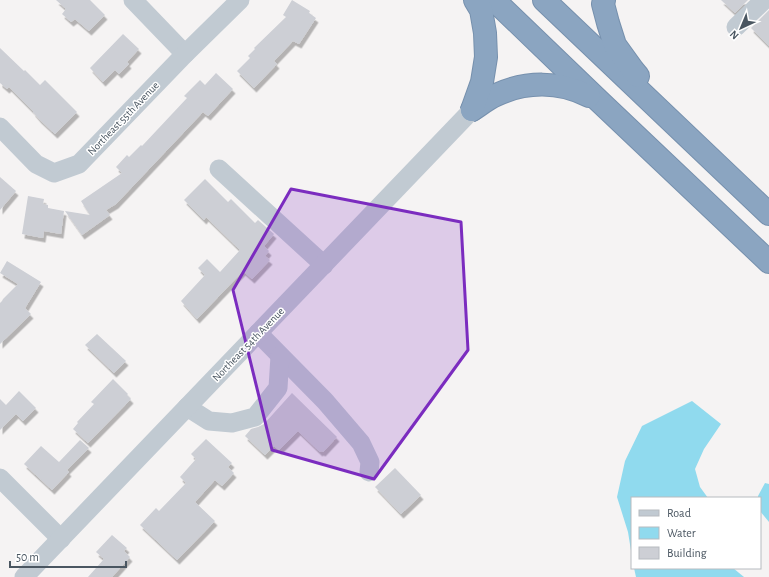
<svg xmlns="http://www.w3.org/2000/svg" width="769" height="577" font-family="'Alegreya Sans',sans-serif">
	<style>
		.water { fill: #90daee }
		.building { fill: #cdcfd5; filter: url(#shadow) }
		.lines { fill: none; stroke-linecap: round; stroke-linejoin: round }
		.highway-casing { stroke: #7690ad; stroke-width: 24 }
		.minor { stroke: #c1cad2; stroke-width: 19 }
		.highway { stroke: #8ba5c1; stroke-width: 22 }
		.marked { fill: #7b2cbf; fill-opacity: 0.2; stroke: #7b2cbf; stroke-width: 3; stroke-linejoin: round }
		.labels { text-anchor: middle; stroke-width: 3; stroke-linejoin: round; paint-order: stroke }
		.street-label { font-size: 11px; fill: #4a5661; stroke: #fff }
	</style>
	<defs>
		<filter id="shadow"><feDropShadow dx="2.5" dy="4.5" stdDeviation="0" flood-color="#0004"/></filter>
	</defs>
	<rect width="100%" height="100%" fill="#f5f3f3"/>
	<g class="water">
		<polygon points="692,401 721,424 704,449 695,469 700,487 708,498 632,498 632,557 628,532 617,497 625,461 642,426"/>
		<polygon points="765,483 769,484 769,522 760,511 760,498 758,498 758,496"/>
		<polygon points="634,568 733,568 744,577 636,577"/>
	</g>
	<g class="building">
		<polygon points="56,0 90,0 105,15 89,31 75,19 71,22 62,14 66,9"/>
		<polygon points="292,0 310,11 309,13 316,18 299,44 293,41 274,61 277,64 254,88 237,71 250,58 248,56 255,49 254,48 286,17 283,15"/>
		<polygon points="721,0 748,0 735,13"/>
		<polygon points="769,10 769,46 751,28"/>
		<polygon points="123,34 139,49 127,62 129,64 119,74 115,70 103,82 90,68"/>
		<polygon points="0,48 24,71 25,70 40,85 45,80 77,112 55,134 39,119 33,112 33,111 9,87 7,89 0,83"/>
		<polygon points="216,73 233,89 208,116 203,112 116,204 106,210 110,215 82,235 65,211 90,215 81,201 122,173 116,167 127,155 129,157 141,145 142,146 187,98 184,96 200,80 205,85"/>
		<polygon points="0,177 16,191 0,210"/>
		<polygon points="205,179 228,202 231,199 255,223 258,220 274,234 264,246 269,251 265,256 270,260 252,279 243,271 197,319 181,301 205,275 198,268 207,259 220,272 240,250 206,217 204,220 184,200"/>
		<polygon points="28,196 44,199 43,204 48,205 48,208 64,211 61,234 44,231 43,238 22,234"/>
		<polygon points="7,261 41,282 25,308 31,314 0,344 0,303 2,301 3,299 18,284 0,273"/>
		<polygon points="97,334 126,361 114,373 85,345"/>
		<polygon points="113,379 128,394 127,395 131,399 88,443 73,429 78,423 77,422 94,404 91,402"/>
		<polygon points="19,391 36,408 23,421 16,414 0,430 0,399 6,405"/>
		<polygon points="292,393 337,437 323,452 321,451 320,452 298,431 279,450 274,446 265,455 245,436 251,429 258,427 264,424"/>
		<polygon points="206,439 232,463 228,467 234,473 222,486 215,480 195,502 215,521 177,560 140,525 156,508 159,511 186,483 180,477 196,459 191,454"/>
		<polygon points="80,440 89,448 67,470 69,472 52,490 24,464 41,446 59,462"/>
		<polygon points="395,468 421,495 401,514 375,487"/>
		<polygon points="112,535 127,548 124,551 130,557 112,577 88,577 104,559 96,552"/>
	</g>
	<g class="lines">
		<g class="highway-casing">
			<g id="highway">
				<polyline points="494,0 598,100 769,262"/>
				<polyline points="544,0 769,214"/>
				<polyline points="604,0 603,4 608,23 615,45 633,70 638,76"/>
				<path d="M472 110C480 105 487 99 496 95 526 81 559 81 589 96"/>
				<polyline points="472,110 482,82 486,57 485,33 481,10 475,0"/>
			</g>
		</g>
		<g class="minor">
			<polyline points="133,0 185,54"/>
			<polyline points="736,27 764,0"/>
			<polyline points="0,127 36,164 54,173 79,164 185,54 240,0"/>
			<polyline points="219,169 324,265"/>
			<polyline points="258,333 325,401 361,443 370,462 369,472"/>
			<polyline points="187,407 209,421 232,423 255,417 278,388 280,356"/>
			<polyline points="0,478 61,539"/>
			<polyline points="24,577 472,110"/>
		</g>
		<use href="#highway" class="highway"/>
	</g>
	<path class="marked" d="M291 189 461 222 468 350 374 479 272 450 233 290Z"/>
	<g class="labels">
		<g class="street-label">
			<text transform="translate(123 118) rotate(-46)" y="4">Northeast 55th Avenue</text>
			<text transform="translate(248 344) rotate(-46)" y="4">Northeast 54th Avenue</text>
		</g>
	</g>
	<rect x="631" y="497" width="130" height="72" fill="#ffffff" stroke="#b7bbc0"/>
	<rect x="639" y="510" width="20" height="6" fill="#c1cad2" stroke="#b7bbc0"/>
	<text x="667" y="517" font-size="12" fill="#4a5661">Road</text>
	<rect x="639" y="527" width="20" height="12" fill="#90daee" stroke="#b7bbc0"/>
	<text x="667" y="537" font-size="12" fill="#4a5661">Water</text>
	<rect x="639" y="547" width="20" height="12" fill="#cdcfd5" stroke="#b7bbc0"/>
	<text x="667" y="557" font-size="12" fill="#4a5661">Building</text>
	<g transform="translate(741 28) rotate(224)" stroke="#ffffff" stroke-width="3" paint-order="stroke">
	<path d="M0-3L7 15L0 10L-7 15Z" fill="#4a5661"/>
	<text y="-6" font-size="11" font-weight="bold" text-anchor="middle" fill="#4a5661">N</text>
	</g>
	<path d="M10 561v6h116v-6" fill="none" stroke="#4a5661" stroke-width="2"/>
	<text x="16" y="561" font-size="12" fill="#4a5661" stroke="#ffffff" stroke-width="3" paint-order="stroke">50 m</text>
</svg>
